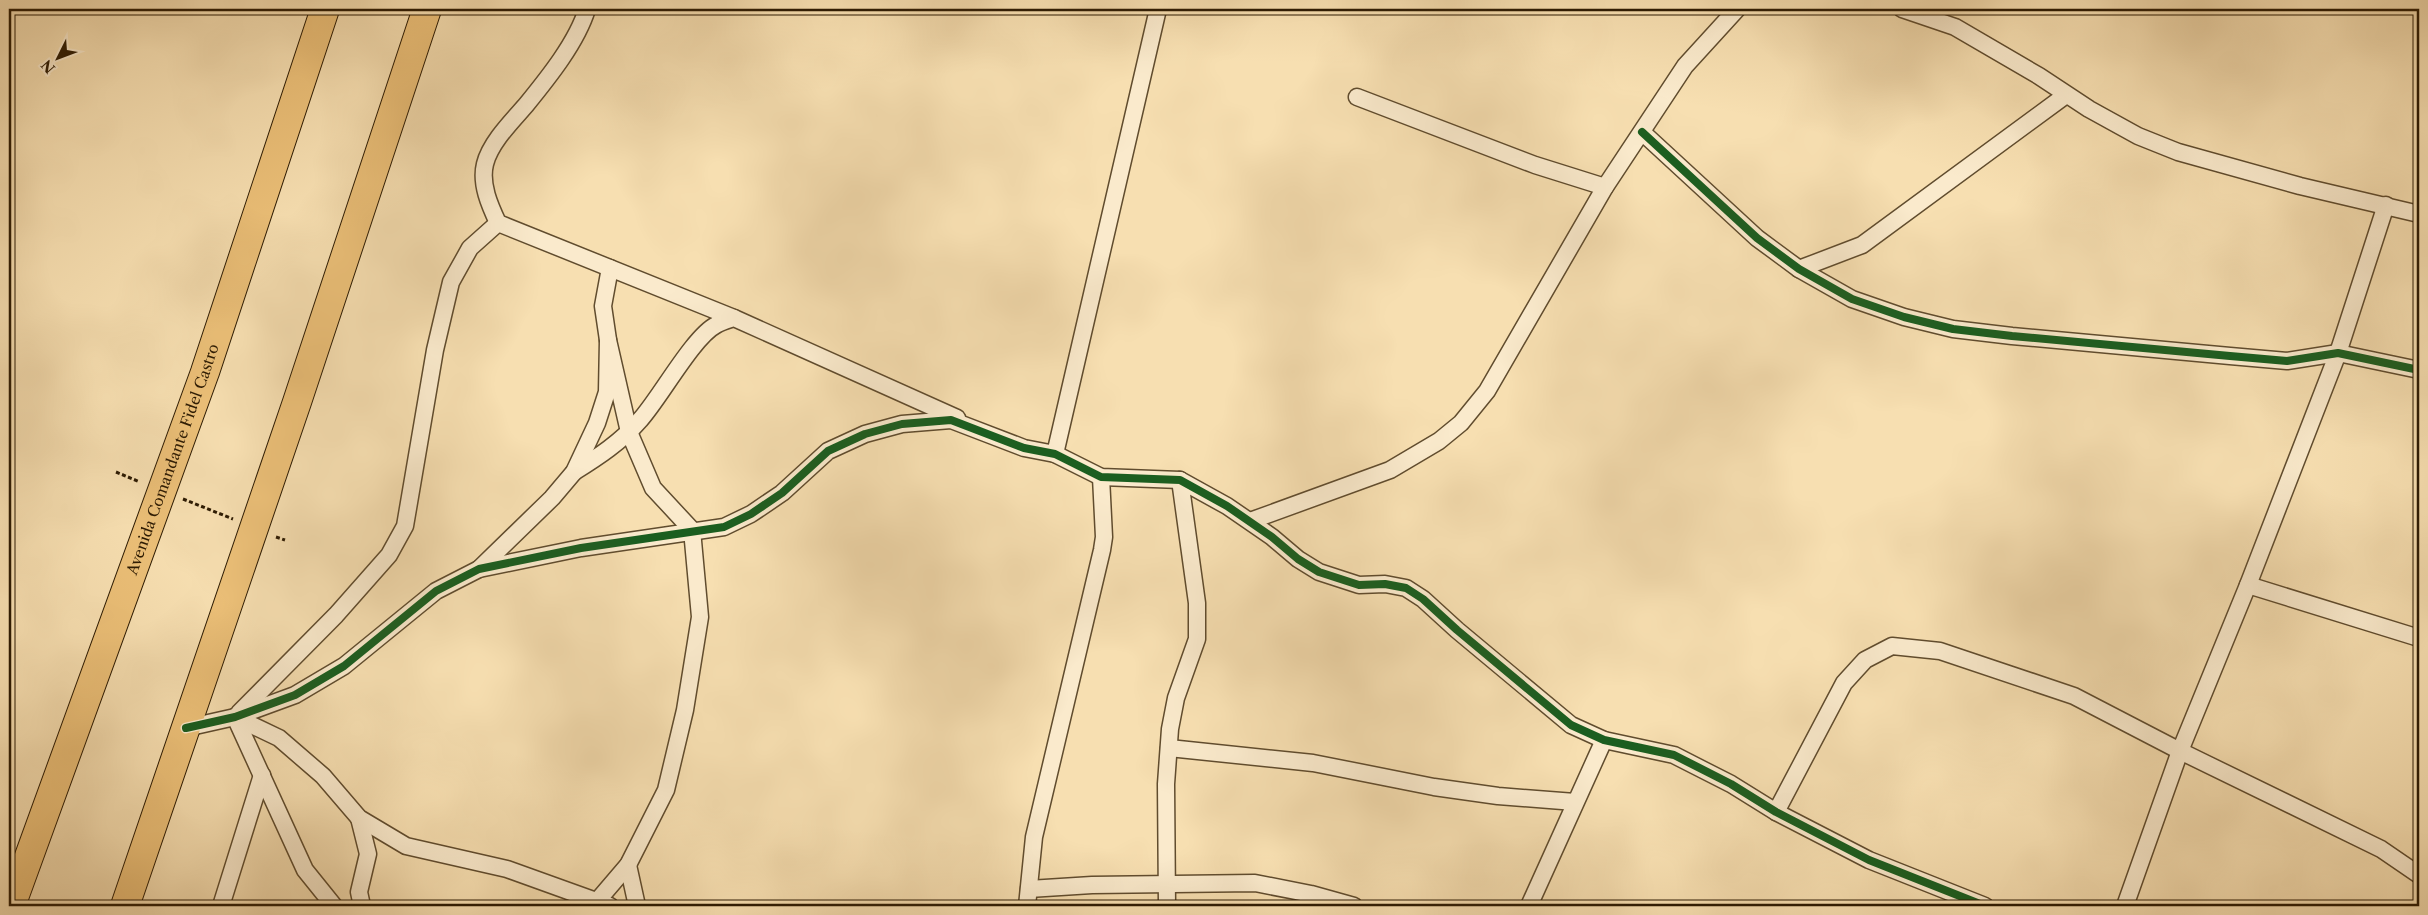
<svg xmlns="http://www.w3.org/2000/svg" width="2428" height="915" font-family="'Libre Caslon Text',serif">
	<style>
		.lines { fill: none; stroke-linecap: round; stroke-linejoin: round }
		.minor-casing { stroke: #604c2e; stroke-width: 19 }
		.motorway-casing { stroke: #2d1b03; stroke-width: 30 }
		.path { stroke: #2d1b03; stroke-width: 3; stroke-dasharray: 4 2.5; stroke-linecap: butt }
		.minor { stroke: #faeacc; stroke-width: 16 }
		.motorway { stroke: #ecc078; stroke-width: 28 }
		.cycleway-casing { stroke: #faeacc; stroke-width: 11 }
		.cycleway { stroke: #1b5e20; stroke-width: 8 }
		.labels { text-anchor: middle; stroke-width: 5; stroke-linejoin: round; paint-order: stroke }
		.street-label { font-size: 15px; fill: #2d1b03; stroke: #faeacc }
	</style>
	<rect width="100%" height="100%" fill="#f7dfb1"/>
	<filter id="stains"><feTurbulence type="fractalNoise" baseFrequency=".004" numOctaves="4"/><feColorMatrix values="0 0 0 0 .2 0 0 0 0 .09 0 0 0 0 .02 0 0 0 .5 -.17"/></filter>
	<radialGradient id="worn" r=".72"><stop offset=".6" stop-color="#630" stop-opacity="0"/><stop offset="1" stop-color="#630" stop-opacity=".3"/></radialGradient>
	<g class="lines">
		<g class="minor-casing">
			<g id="minor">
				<path d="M587 9C577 42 548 78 526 105 512 121 490 143 485 164 480 184 490 206 498 223L734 318"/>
				<polyline points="1902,9 1955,27 2039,76 2089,109 2138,136 2178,152 2300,186 2419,214"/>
				<polyline points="1357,97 1535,165 1605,187"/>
				<polyline points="1642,132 1757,238 1799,269 1852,299 1904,317 1953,329 2012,336 2230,356 2287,361 2338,353 2419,370"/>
				<polyline points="1799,269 1862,245 2066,95"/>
				<polyline points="1055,454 1158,9"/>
				<path d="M574 472C598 457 621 442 640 420 660 398 693 337 716 325 721 322 728 320 734 318L957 418"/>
				<polyline points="1250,521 1390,470 1439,441 1461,423 1487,391 1605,187 1685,66 1737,9"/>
				<polyline points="479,569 552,498 574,472 597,423 607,392 608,340 603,306 610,268"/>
				<polyline points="2248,585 2419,638"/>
				<polyline points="239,713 336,615 389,555 405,526 435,350 451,282 470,248 498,223"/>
				<polyline points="235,717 279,738 323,776 359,818 406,846 507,869 610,906"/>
				<polyline points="235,717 305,870 334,906"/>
				<polyline points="186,728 235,717 295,695 344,666 436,591 479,569 581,548 724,527 751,514 782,493 828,451 865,434 902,424 951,420 1024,448 1055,454 1101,477 1180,480 1227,506 1272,537 1298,559 1319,572 1359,585 1385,584 1406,588 1423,599 1457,630 1571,725 1604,740 1674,755 1731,784 1776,812 1869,860 1985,906"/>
				<polyline points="1169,748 1313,763 1434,787 1498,796 1575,802"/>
				<polyline points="1776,812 1844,683 1865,660 1892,646 1940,651 2074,696 2180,751 2381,849 2419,875"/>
				<polyline points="359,818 368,854 359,892 362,906"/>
				<polyline points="628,865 637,906"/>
				<polyline points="1029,889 1092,885 1255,883 1311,894 1354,906"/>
				<polyline points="221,906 262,775"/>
				<polyline points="593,906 628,865 666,790 685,710 700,617 692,530 653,488 629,432 608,340"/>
				<polyline points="1027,906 1034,837 1102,550 1104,537 1101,477"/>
				<polyline points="1167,906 1166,784 1170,729 1176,698 1197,639 1197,603 1180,480"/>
				<polyline points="1529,906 1604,740"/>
				<polyline points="2125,906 2180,751 2248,585 2338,353 2386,205"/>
			</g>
		</g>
		<g class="motorway-casing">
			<g id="motorway">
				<path id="s1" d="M11 906 205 372 325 9"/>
				<polyline points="125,906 297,402 427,9"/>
			</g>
		</g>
		<g class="path">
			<polyline points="116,472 140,482"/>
			<polyline points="183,499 233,519"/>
			<polyline points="276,537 285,540"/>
		</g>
		<use href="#minor" class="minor"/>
		<use href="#motorway" class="motorway"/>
		<g class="cycleway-casing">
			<g id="cycleway">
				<polyline points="1642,132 1757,238 1799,269 1852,299 1904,317 1953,329 2012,336 2230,356 2287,361 2338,353 2419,370"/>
				<polyline points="186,728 235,717 295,695 344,666 436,591 479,569 581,548 724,527 751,514 782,493 828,451 865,434 902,424 951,420 1024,448 1055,454 1101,477 1180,480 1227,506 1272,537 1298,559 1319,572 1359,585 1385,584 1406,588 1423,599 1457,630 1571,725 1604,740 1674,755 1731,784 1776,812 1869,860 1985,906"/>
			</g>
		</g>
		<use href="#cycleway" class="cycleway"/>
	</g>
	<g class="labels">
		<g class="street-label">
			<text dy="5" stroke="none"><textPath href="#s1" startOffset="475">Avenida Comandante Fidel Castro</textPath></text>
		</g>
	</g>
	<rect width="2428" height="915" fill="none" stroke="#f7dfb1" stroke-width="30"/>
	<rect x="10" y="10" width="2408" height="895" fill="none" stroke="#2d1b03" stroke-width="2.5"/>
	<rect x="15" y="15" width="2398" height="885" fill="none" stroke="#2d1b03"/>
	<g transform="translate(58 58) rotate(228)" stroke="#faeacc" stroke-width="4" paint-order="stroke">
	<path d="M0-4L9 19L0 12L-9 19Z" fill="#2d1b03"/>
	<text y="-8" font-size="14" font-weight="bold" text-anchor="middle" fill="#2d1b03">N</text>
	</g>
	<rect width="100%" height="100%" filter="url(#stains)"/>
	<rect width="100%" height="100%" fill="url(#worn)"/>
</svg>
